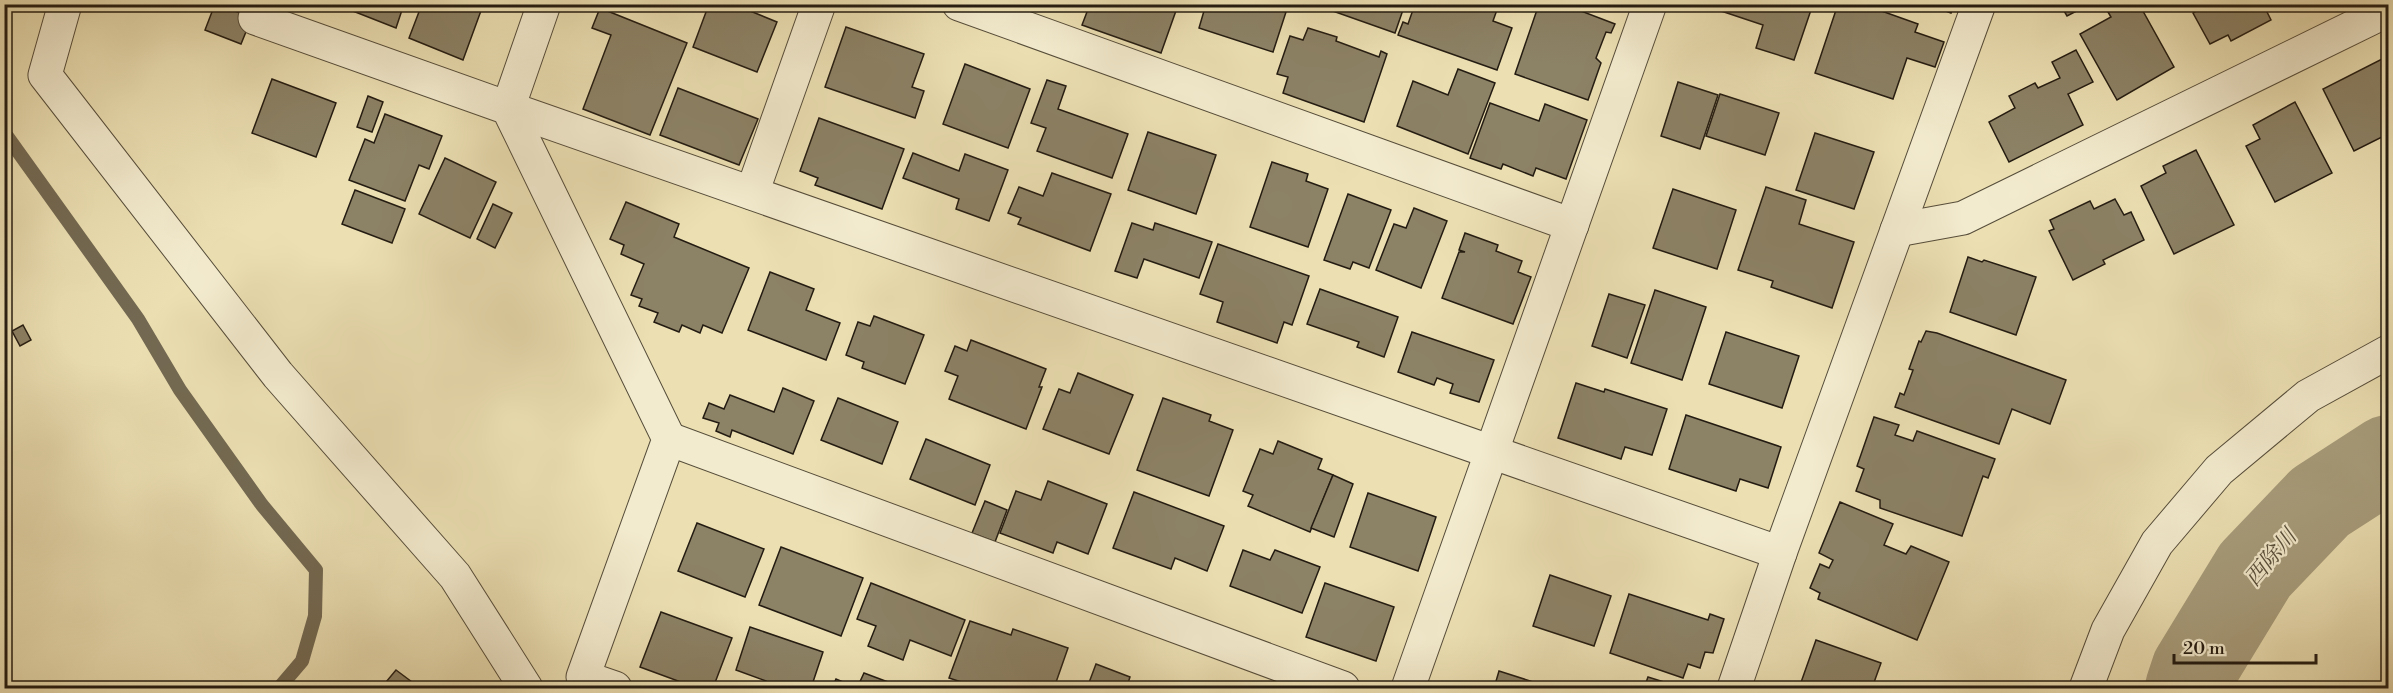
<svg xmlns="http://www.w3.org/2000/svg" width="2393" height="693" font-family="'Libre Bodoni','Noto Serif JP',serif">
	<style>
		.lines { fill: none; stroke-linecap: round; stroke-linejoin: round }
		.stream { stroke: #736952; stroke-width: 14 }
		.river { stroke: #a89d7c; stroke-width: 86 }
		.building { fill: #8c8266; stroke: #241c12; stroke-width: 1.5 }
		.minor-casing { stroke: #564d3a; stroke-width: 35 }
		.tertiary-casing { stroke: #564d3a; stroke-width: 35 }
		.minor { stroke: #f3ebce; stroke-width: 33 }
		.tertiary { stroke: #f3ebce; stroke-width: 33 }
		.labels { text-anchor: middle; stroke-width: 4.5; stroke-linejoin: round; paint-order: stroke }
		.water-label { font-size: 22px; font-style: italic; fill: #59503c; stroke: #f3ebce }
	</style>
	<rect width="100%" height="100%" fill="#ece0b3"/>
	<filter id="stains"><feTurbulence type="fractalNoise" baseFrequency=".00333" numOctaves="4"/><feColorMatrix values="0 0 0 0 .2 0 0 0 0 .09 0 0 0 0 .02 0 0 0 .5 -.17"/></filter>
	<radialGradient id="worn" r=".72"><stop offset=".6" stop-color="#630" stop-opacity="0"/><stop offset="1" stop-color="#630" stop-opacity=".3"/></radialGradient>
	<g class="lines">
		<polyline class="stream" points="4,132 138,319 180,390 262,505 316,570 315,616 302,661 279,688"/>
		<polyline class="river" points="2188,688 2194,670 2255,570 2320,502 2388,458"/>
	</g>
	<g class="building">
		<polygon points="215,4 252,17 241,44 205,30"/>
		<polygon points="335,4 404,4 396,28"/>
		<polygon points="422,4 472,4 482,8 463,60 409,38"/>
		<polygon points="709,4 733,4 777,22 757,72 693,47"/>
		<polygon points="1090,4 1176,4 1178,5 1161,53 1082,25"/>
		<polygon points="1206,4 1264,4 1286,12 1273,52 1199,28"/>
		<polygon points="1328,4 1405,4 1395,33 1327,9"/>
		<polygon points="1415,4 1499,4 1493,21 1512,28 1497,70 1398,35 1403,22 1408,24"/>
		<polygon points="1539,4 1571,4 1573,8 1615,24 1611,33 1606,32 1596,58 1601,63 1588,100 1515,74"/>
		<polygon points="1713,4 1813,4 1794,60 1756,48 1763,25 1712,8"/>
		<polygon points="1838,4 1862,4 1918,24 1915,32 1944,42 1935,67 1907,58 1893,99 1815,73"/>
		<polygon points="1927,4 1954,4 1951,13"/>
		<polygon points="2060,4 2090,4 2067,16"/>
		<polygon points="2122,4 2139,4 2174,67 2117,100 2080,34 2111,17 2108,12"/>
		<polygon points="2199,4 2263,4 2271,20 2231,41 2228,35 2210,44 2193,13 2201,8"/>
		<polygon points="600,8 687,43 650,135 583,109 611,35 592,28"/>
		<polygon points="846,27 924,54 912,87 924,91 915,118 825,87"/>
		<polygon points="1308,28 1337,37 1336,41 1379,57 1381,51 1387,54 1364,122 1283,93 1288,77 1277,74 1290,36 1303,40"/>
		<polygon points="2076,50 2093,82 2068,94 2083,125 2009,162 1989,122 2015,108 2009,96 2035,83 2038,88 2060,78 2052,62"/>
		<polygon points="2388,56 2388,134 2354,151 2323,89"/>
		<polygon points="965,64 1030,89 1008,148 943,124"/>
		<polygon points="1458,69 1495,83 1468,154 1397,126 1413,81 1448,95"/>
		<polygon points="272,79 336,103 316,157 252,133"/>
		<polygon points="1047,80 1066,86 1058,109 1128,134 1112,178 1037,151 1046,128 1031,123"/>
		<polygon points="1678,82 1718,95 1700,149 1661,136"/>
		<polygon points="678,88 758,119 739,165 660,135"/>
		<polygon points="1720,94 1779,113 1765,155 1706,136"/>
		<polygon points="368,96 383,102 372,132 357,127"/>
		<polygon points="2295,102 2332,173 2275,202 2246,146 2260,139 2253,125"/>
		<polygon points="1490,103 1539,121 1545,104 1587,120 1566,179 1536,168 1533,176 1503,164 1501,169 1470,158"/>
		<polygon points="385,114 442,136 429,169 419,165 405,201 349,180 365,139 374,143"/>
		<polygon points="819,118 904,149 882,209 815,185 818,178 800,171"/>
		<polygon points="1148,132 1216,155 1196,214 1128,190"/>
		<polygon points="1815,133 1874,152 1854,209 1796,190"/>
		<polygon points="2196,150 2234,225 2174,254 2141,186 2166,173 2163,166"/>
		<polygon points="913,153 959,171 965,154 1008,170 989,221 956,209 959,199 903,178"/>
		<polygon points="445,158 496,182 470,238 419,214"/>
		<polygon points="1272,162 1308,174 1306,181 1328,189 1308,247 1250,227"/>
		<polygon points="1052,173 1111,194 1090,251 1018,224 1021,218 1008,213 1019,187 1043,196"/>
		<polygon points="1766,187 1806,200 1799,224 1854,242 1832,308 1771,287 1773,281 1738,270"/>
		<polygon points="1673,189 1736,210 1717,269 1653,248"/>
		<polygon points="355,190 405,209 392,243 342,224"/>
		<polygon points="1348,194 1391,210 1369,268 1353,262 1350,269 1324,260"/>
		<polygon points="2115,199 2124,215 2131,212 2144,240 2103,260 2105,264 2073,280 2049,231 2054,229 2050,220 2090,201 2094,209"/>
		<polygon points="626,202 679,224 674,237 749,268 722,333 703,325 700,333 682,325 679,332 654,322 658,313 639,306 642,299 631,295 644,264 621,254 624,245 610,239"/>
		<polygon points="493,204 512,213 495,248 477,239"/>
		<polygon points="1414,208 1447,221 1421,288 1376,270 1394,224 1406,228"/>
		<polygon points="1132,223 1153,230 1155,223 1212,242 1199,278 1144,259 1137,278 1115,271"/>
		<polygon points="1465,233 1498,245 1496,251 1522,261 1518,272 1531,277 1513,324 1442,298 1459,252 1465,252 1459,250"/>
		<polygon points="1218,244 1309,276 1292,325 1284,322 1277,343 1217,322 1223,302 1200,294"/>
		<polygon points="1968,257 1982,262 1984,260 2036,277 2016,335 1950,312"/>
		<polygon points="770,272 814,289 806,310 840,323 826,360 748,330"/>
		<polygon points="1320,289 1398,317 1384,357 1357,347 1359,342 1307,324"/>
		<polygon points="1655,290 1706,307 1682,380 1631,363"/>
		<polygon points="1609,294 1645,305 1627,358 1592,346"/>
		<polygon points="874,316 924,335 905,384 862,368 864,362 846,355 858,322 870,326"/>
		<polygon points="23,325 31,340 20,346 12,331"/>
		<polygon points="1926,331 1937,333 2066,380 2050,424 2012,409 1999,444 1895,407 1900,393 1904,395 1913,370 1909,369 1919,341 1921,342"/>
		<polygon points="1412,332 1494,360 1479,402 1450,393 1453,384 1437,378 1434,385 1398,372"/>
		<polygon points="1726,332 1799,356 1782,408 1709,384"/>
		<polygon points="971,340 1046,369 1039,387 1042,387 1026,429 949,399 958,376 945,371 955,346 967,351"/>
		<polygon points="1078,373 1133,395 1109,454 1043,429 1059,389 1070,393"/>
		<polygon points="1576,383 1604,392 1605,389 1667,409 1652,455 1625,447 1621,459 1558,438"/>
		<polygon points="783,388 814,401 793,454 732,430 730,437 716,431 719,423 703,418 709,403 724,409 730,395 774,412"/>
		<polygon points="838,398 898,422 882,464 821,440"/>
		<polygon points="1163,398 1211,415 1209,421 1233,430 1209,496 1137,470"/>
		<polygon points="1686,415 1781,447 1768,488 1740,479 1736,491 1669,469"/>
		<polygon points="1874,417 1899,425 1895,435 1913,441 1917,431 1995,459 1988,478 1983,476 1962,536 1880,508 1880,500 1856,491 1864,469 1857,466"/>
		<polygon points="926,439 990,465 975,505 910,479"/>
		<polygon points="1278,441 1322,459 1318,469 1333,475 1310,532 1248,506 1253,495 1243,491 1260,449 1273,454"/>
		<polygon points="1333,475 1353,484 1334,537 1311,528"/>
		<polygon points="1048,481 1107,504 1088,554 1057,542 1053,553 1000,533 1016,491 1041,500"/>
		<polygon points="1134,492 1224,526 1207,571 1175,558 1171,569 1113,548"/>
		<polygon points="1368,493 1436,517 1418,571 1350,547"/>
		<polygon points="985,501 1007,510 995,542 972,533"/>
		<polygon points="1840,502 1893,524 1884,545 1906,554 1911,546 1949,562 1917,640 1818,599 1820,593 1810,588 1820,564 1829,568 1833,560 1819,553"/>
		<polygon points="697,523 764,549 745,597 678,571"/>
		<polygon points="781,547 863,578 841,636 759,605"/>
		<polygon points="1243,550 1270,560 1275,550 1320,567 1302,613 1230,586"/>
		<polygon points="1550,575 1611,596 1594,646 1533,626"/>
		<polygon points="871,583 965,620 951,656 910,640 903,660 868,646 876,626 857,619"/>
		<polygon points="1325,583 1394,607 1376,661 1306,637"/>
		<polygon points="1629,594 1708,620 1710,614 1724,619 1713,653 1705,652 1700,668 1688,664 1683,678 1610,653"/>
		<polygon points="661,612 732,638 713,688 697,688 640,667"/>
		<polygon points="970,621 1011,635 1013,629 1068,648 1054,688 980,688 949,678"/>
		<polygon points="750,627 823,652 811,688 764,688 766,681 736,670"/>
		<polygon points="1816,640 1881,663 1872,688 1799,688"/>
		<polygon points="1096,664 1130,677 1128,683 1142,688 1087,688"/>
		<polygon points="396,670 420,688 381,688"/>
		<polygon points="1499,671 1552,688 1494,688"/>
		<polygon points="864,673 904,688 832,688 836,679 857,688"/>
		<polygon points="1648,677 1683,688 1644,688"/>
	</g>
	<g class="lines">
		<g class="minor-casing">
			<g id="minor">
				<polyline points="65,4 45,75 278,375 455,576 526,688"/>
				<polyline points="260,4 255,18 508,108 669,439 583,677 615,688"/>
				<polyline points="959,4 1572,225"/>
				<polyline points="752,193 819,4"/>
				<polyline points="1897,230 1963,218 2388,10"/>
				<polyline points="669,439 1343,688"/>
				<polyline points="1734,688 1780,553"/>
				<polyline points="2086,688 2108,630 2157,543 2219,470 2308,396 2388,352"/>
			</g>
		</g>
		<g class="tertiary-casing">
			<g id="tertiary">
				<polyline points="544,4 508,108 1780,553 1979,4"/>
				<polyline points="1408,688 1650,4"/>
			</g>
		</g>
		<use href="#minor" class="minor"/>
		<use href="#tertiary" class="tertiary"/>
	</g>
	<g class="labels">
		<g class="water-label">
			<text transform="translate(2270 557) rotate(-50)" y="8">西除川</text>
		</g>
	</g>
	<rect width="2393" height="693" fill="none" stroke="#ece0b3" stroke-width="24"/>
	<rect x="6" y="6" width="2381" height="681" fill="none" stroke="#241c12" stroke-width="3"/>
	<rect x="12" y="12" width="2369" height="669" fill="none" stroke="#241c12" stroke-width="1.5"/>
	<path d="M2174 654v9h142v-9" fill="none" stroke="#241c12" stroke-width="3"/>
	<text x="2183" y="654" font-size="18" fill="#241c12" stroke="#f3ebce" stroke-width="4.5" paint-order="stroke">20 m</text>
	<rect width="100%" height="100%" filter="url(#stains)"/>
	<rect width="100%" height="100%" fill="url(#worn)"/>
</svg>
